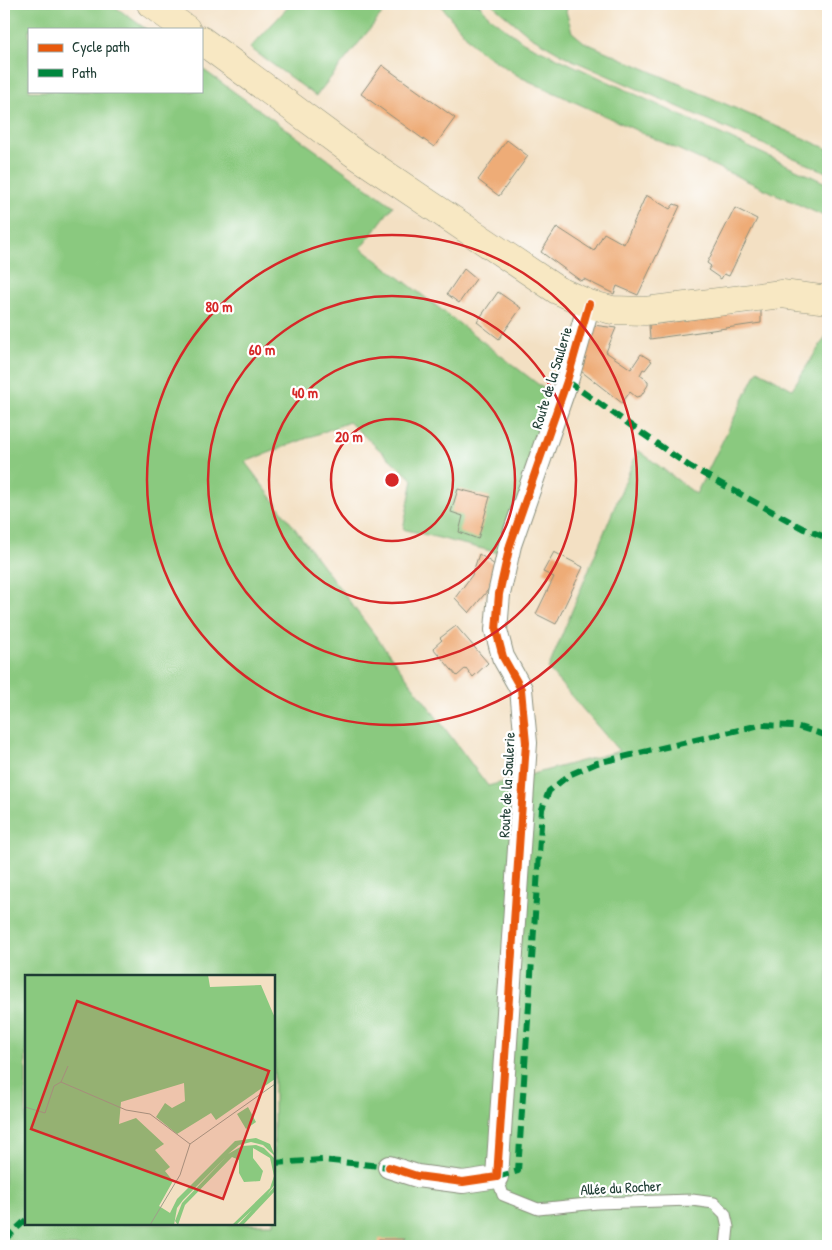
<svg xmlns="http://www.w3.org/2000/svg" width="832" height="1250" font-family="'Patrick Hand',sans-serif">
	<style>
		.green { fill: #8ac97f; stroke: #54835a; fill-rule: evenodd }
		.building { fill: #eeac77 }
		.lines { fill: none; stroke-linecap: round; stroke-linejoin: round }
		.lane-casing { stroke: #898e7c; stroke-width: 13 }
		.street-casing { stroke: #898e7c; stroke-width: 24 }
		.secondary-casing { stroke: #898e7c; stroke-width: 29 }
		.lane { stroke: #fff; stroke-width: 11 }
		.street { stroke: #fff; stroke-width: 22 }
		.secondary { stroke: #f8e8c3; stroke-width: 28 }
		.quiet { stroke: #00873e; stroke-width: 6; stroke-dasharray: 12 6; stroke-linecap: butt }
		.cycleway-casing { stroke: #fff; stroke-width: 11 }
		.cycleway { stroke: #e8590c; stroke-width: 8 }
		.ring { fill: none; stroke: #d62828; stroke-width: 2.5 }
		.labels { text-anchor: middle; stroke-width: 4.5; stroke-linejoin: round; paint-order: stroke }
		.street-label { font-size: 15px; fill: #1f3d34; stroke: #fff }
		.inset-road { fill: none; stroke: #9e9f8a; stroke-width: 1 }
		.view { fill: #d62828; fill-opacity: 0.15; stroke: #d62828; stroke-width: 2.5 }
		.inset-edge { fill: none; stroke: #1f3d34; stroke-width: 2.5 }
		.centre { fill: #d62828; stroke: #fff; stroke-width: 2.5 }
		.ring-label { font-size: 15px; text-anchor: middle; font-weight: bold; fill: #d62828; stroke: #fff; stroke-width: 4.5; stroke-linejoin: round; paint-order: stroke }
	</style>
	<rect width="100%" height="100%" fill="#fff"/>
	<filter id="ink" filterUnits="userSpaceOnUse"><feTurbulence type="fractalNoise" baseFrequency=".02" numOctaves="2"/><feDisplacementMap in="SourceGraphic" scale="10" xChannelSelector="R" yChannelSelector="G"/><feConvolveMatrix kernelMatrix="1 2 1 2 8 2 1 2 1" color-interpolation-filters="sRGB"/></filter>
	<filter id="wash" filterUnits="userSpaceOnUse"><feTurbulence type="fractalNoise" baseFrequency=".0096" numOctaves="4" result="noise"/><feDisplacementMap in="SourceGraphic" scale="20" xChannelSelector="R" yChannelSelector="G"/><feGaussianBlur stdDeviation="1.12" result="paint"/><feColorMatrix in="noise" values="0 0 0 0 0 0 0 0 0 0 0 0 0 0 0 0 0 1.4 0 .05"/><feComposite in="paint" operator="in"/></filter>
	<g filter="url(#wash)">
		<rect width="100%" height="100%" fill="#f3e0c3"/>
		<g class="green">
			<path d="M4 4H111L146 29H29V91H201V68L393 206 361 248 556 398 499 553 403 529 413 480 349 422 245 462 488 786 619 751 548 669 638 450 696 494 758 370 792 389 828 333V1246H4ZM26 976H274V1224H26Z"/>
			<polygon points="291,4 368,4 382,14 316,96 250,48"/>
			<polygon points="441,4 479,4 489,16 523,42 828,184 828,218 520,77 477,49 444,10"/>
			<polygon points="492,4 569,4 566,11 572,32 584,42 828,149 828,173 570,59 530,36"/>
		</g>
		<g id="blocks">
			<g class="building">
				<polygon points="382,65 455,118 434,147 361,94"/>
				<polygon points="507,140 528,156 499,196 478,180"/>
				<polygon points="646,195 670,209 674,204 680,206 638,295 617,286 614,294 584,279 581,281 541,252 557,227 594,251 604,233 624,244"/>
				<polygon points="735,208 757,219 729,276 724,274 721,279 708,270 711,266 707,263"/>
				<polygon points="464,269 476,279 459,303 447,294"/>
				<polygon points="498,292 521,308 499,339 477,322"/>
				<polygon points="761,310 761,323 650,339 649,325"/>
				<polygon points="593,325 616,328 606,352 631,369 641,354 652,361 645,370 643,369 640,375 648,381 648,385 641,396 636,397 630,392 622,403 577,368"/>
				<polygon points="458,489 490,497 478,539 459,532 463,516 451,512"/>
				<polygon points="554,552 583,567 556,624 536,614 554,577 543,572"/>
				<polygon points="479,554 495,565 488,590 469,613 455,598 472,575"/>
				<polygon points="456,626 488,663 473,677 466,668 457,676 433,648 442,640 440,638"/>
				<rect x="379" y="1239" width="25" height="7"/>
			</g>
		</g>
	</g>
	<g filter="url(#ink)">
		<use href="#blocks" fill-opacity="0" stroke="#898e7c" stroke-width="1"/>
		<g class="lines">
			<g class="lane-casing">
				<polyline id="lane" points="497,1177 503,1195 538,1209 597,1203 692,1200 714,1203 725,1214 728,1227 726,1246"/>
			</g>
			<g class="street-casing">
				<polyline id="street" points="389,1167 417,1176 463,1182 497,1177 526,743 521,689 503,657 496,630 499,594 510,545 567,381 589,304"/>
			</g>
			<g class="secondary-casing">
				<g id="secondary">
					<polyline points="151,4 186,29"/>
					<polyline points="201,40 355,154 557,290 589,304 612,310 645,311 782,294 828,300"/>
				</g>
			</g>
			<use href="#lane" class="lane"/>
			<use href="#street" class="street"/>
			<use href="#secondary" class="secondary"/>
			<g class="quiet">
				<polyline points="567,381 689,466 804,529 828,538"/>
				<polyline points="274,1163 322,1160 389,1167"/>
				<polyline points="497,1177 518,1171 542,809 549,791 569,775 597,763 760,725 796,726 828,736"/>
				<polyline points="4,1240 26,1220"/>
			</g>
			<g class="cycleway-casing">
				<polyline id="cycleway" points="389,1167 417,1176 463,1182 497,1177 526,743 521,689 503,657 496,630 499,594 510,545 567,381 589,304"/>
			</g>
			<use href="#cycleway" class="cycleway"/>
		</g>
	</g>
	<g class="ring">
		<circle cx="392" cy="480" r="61"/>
		<circle cx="392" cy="480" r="123"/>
		<circle cx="392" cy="480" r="184"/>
		<circle cx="392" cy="480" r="245"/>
	</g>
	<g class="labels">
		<g class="street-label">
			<text transform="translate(552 378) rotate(-73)" y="5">Route de la Saulerie</text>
			<text transform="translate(507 785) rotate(-87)" y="5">Route de la Saulerie</text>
			<text transform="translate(621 1188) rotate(-3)" y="5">Allée du Rocher</text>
		</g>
	</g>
	<g transform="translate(25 975)">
		<rect width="250" height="250" fill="#f3e0c3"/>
		<path d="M0 0H183L185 12 236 10 250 43V104L191 145 186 138 152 159 131 142 140 128 147 133 160 126 159 108 96 127 94 149 111 143 139 169 130 175 145 192 140 196 148 206 134 231 145 238 152 224 210 166 231 163 245 169 250 181 238 170 226 167 214 170 203 179 217 171 231 170 239 173 250 184V209L242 220 250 211V216L218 250H213L227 235 211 250H207L245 213 249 201 245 183 228 173V183L238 196 235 206 219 207 214 198V185L207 182 160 230 153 250 150 246 157 228 201 182 158 225 152 233 149 250H0ZM223 132 231 147 221 154 212 139Z" fill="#8ac97f"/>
		<path class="inset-road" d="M43 91 36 107 101 135 125 139 165 169M0 132 20 138 29 111 36 107M125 250 155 200 165 169 250 109"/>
		<path class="view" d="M52 26 244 96 198 224 6 154Z"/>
		<rect width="250" height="250" class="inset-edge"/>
	</g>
	<circle cx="392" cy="480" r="8" class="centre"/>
	<g class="ring-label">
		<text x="219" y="312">80 m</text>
		<text x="262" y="355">60 m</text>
		<text x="305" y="398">40 m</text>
		<text x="349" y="442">20 m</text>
	</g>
	<rect width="832" height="1250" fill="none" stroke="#fff" stroke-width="20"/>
	<rect x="28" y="28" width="175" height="65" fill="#ffffff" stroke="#a5b1ae"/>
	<rect x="38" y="44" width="25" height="8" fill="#e8590c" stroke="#a5b1ae"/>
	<text x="72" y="52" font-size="15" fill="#1f3d34">Cycle path</text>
	<rect x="38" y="69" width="25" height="8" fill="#00873e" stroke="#a5b1ae"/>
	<text x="72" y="78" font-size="15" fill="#1f3d34">Path</text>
</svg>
